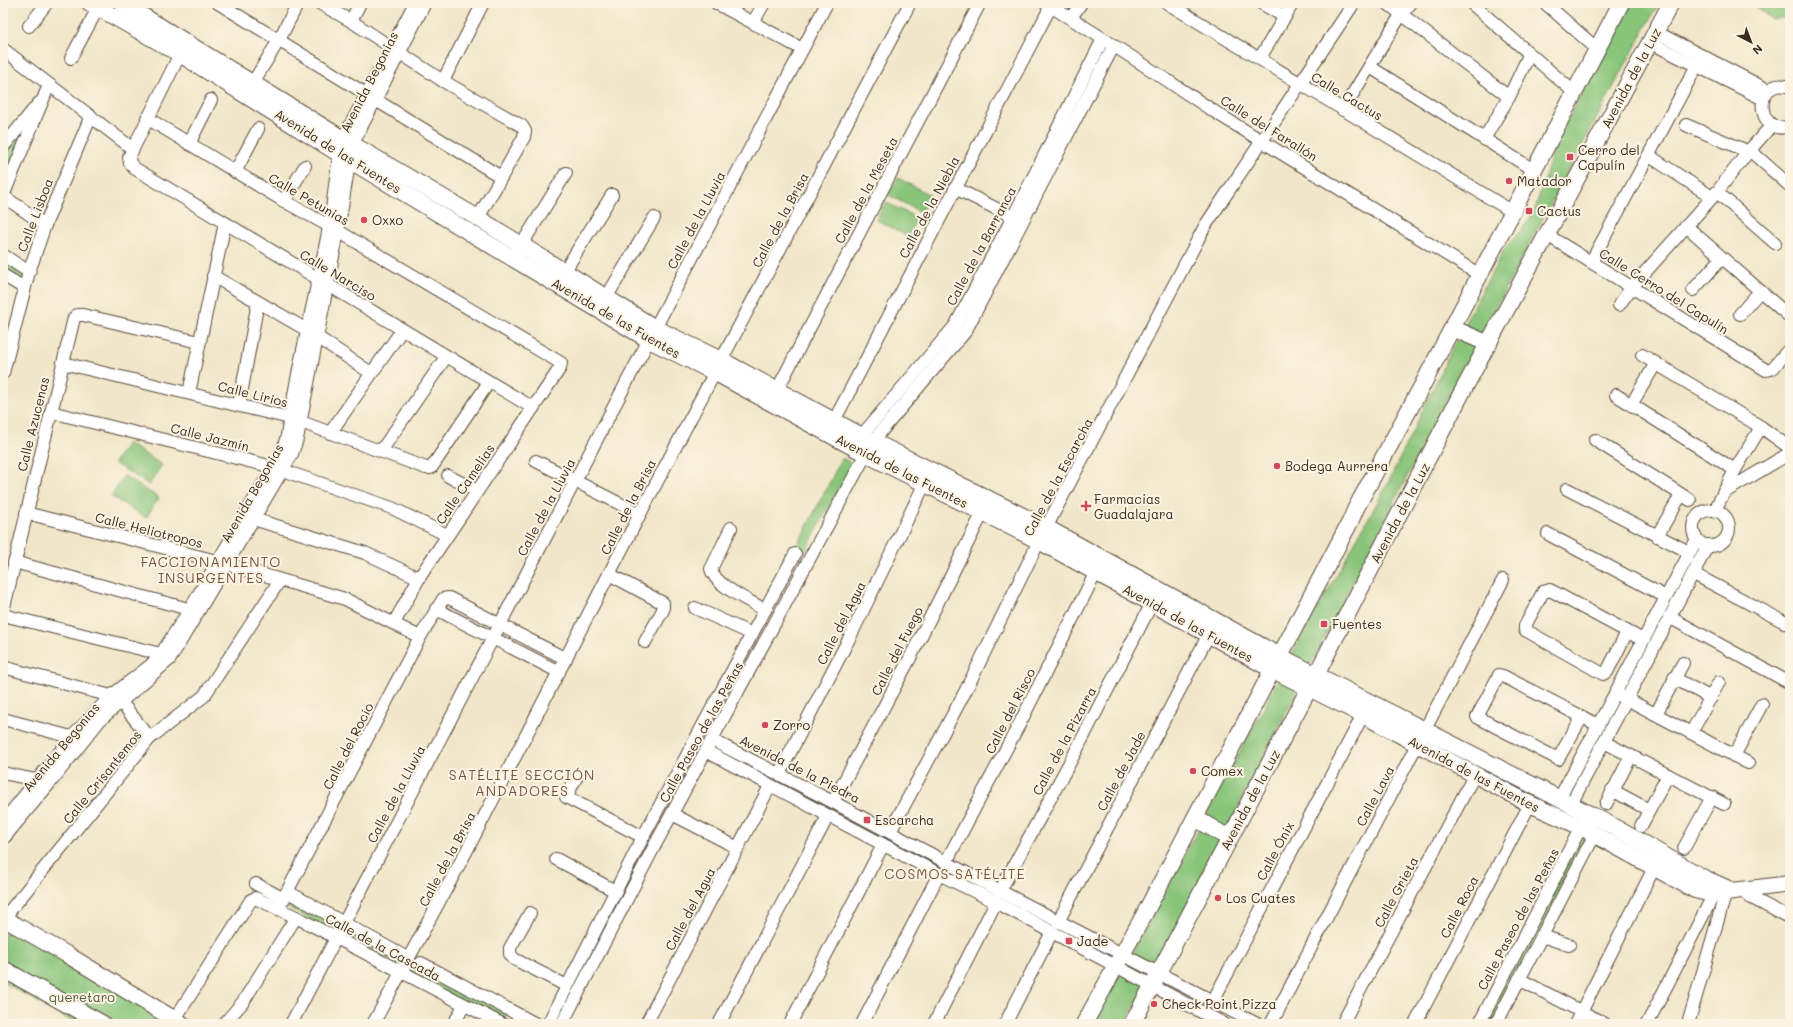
<svg xmlns="http://www.w3.org/2000/svg" width="1793" height="1027" font-family="Mali,sans-serif">
	<style>
		.green { fill: #88c479; stroke: #62774c }
		.lines { fill: none; stroke-linecap: round; stroke-linejoin: round }
		.stream { stroke: #7db9ef; stroke-width: 2.5 }
		.minor-casing { stroke: #564638; stroke-width: 14 }
		.major-casing { stroke: #564638; stroke-width: 18 }
		.minor { stroke: #fff; stroke-width: 12 }
		.major { stroke: #fff; stroke-width: 16 }
		.poi-dot { fill: #d1495b; stroke: #fcf5e5; stroke-width: 1.5 }
		.labels { text-anchor: middle; stroke-width: 4; stroke-linejoin: round; paint-order: stroke }
		.street-label { font-size: 13px; fill: #3b2a1e; stroke: #fcf5e5 }
		.poi-label { font-size: 13px; fill: #3b2a1e; stroke: #fcf5e5; text-anchor: start }
		.park-label { font-size: 13px; fill: #525839; stroke: #fcf5e5 }
		.neighbourhood-label { font-size: 14px; letter-spacing: 1px; fill: #79553f; stroke: #fcf5e5 }
	</style>
	<rect width="100%" height="100%" fill="#fcf5e5"/>
	<filter id="ink" filterUnits="userSpaceOnUse"><feTurbulence type="fractalNoise" baseFrequency=".025" numOctaves="2"/><feDisplacementMap in="SourceGraphic" scale="8" xChannelSelector="R" yChannelSelector="G"/><feConvolveMatrix kernelMatrix="1 2 1 2 8 2 1 2 1" color-interpolation-filters="sRGB"/></filter>
	<filter id="wash" filterUnits="userSpaceOnUse"><feTurbulence type="fractalNoise" baseFrequency=".012" numOctaves="4" result="noise"/><feDisplacementMap in="SourceGraphic" scale="16" xChannelSelector="R" yChannelSelector="G"/><feGaussianBlur stdDeviation="0.9" result="paint"/><feColorMatrix in="noise" values="0 0 0 0 0 0 0 0 0 0 0 0 0 0 0 0 0 1.4 0 .05"/><feComposite in="paint" operator="in"/></filter>
	<g filter="url(#wash)">
		<rect width="100%" height="100%" fill="#f1e6c9"/>
		<g class="green">
			<path d="M1630 3H1659C1540 221 1424 442 1311 664 1249 784 1189 905 1125 1024H1094L1294 651 1387 485 1462 328 1505 248 1528 222 1536 206 1556 142Z"/>
			<polygon points="1752,3 1790,3 1790,16 1772,20"/>
			<polygon points="37,108 3,190 3,153"/>
			<polygon points="898,178 930,195 921,212 888,195"/>
			<polygon points="885,202 917,218 908,236 876,220"/>
			<polygon points="3,255 29,272 24,288 3,275"/>
			<polygon points="127,443 162,465 149,485 114,463"/>
			<polygon points="842,458 855,465 839,497 835,495 805,553 796,548"/>
			<polygon points="124,476 159,498 146,518 111,496"/>
			<polygon points="722,747 837,806 834,812 720,751"/>
			<polygon points="847,813 967,876 964,881 844,818"/>
			<polygon points="1581,832 1591,838 1495,1024 1479,1024"/>
			<polygon points="292,901 334,925 331,931 285,906"/>
			<polygon points="3,929 122,988 172,1024 76,1024 3,982"/>
			<polygon points="348,931 401,960 399,964 345,938"/>
			<polygon points="414,965 507,1011 502,1021 410,974"/>
		</g>
		<g class="lines">
			<polyline class="stream" points="108,1018 118,1024"/>
		</g>
	</g>
	<g filter="url(#ink)">
		<g class="lines">
			<g class="minor-casing">
				<g id="minor">
					<polyline points="218,3 501,177"/>
					<polyline points="319,3 351,21 443,81 522,126 525,131 524,137 478,218"/>
					<polyline points="716,3 802,49"/>
					<path d="M1045 3C1103 37 1159 75 1215 112 1303 167 1392 221 1480 275"/>
					<polyline points="1167,3 1513,212"/>
					<polyline points="1261,3 1285,17"/>
					<polyline points="1387,3 1509,97"/>
					<polyline points="1471,3 1575,93"/>
					<polyline points="1545,3 1597,49"/>
					<polyline points="1071,18 1081,3"/>
					<polyline points="351,21 360,3"/>
					<polyline points="753,23 764,3"/>
					<polyline points="29,26 47,3"/>
					<polyline points="1656,32 1768,90"/>
					<polyline points="1651,43 1763,99"/>
					<polyline points="3,49 133,149"/>
					<polyline points="180,54 129,157 130,163 134,168 533,408"/>
					<polyline points="71,58 98,8"/>
					<polyline points="1260,58 1293,3"/>
					<polyline points="1370,67 1535,171"/>
					<polyline points="443,81 483,3"/>
					<path d="M1790 87C1752 75 1755 138 1790 126"/>
					<polyline points="249,89 279,40 298,3"/>
					<polyline points="1343,110 1402,13 1411,3"/>
					<polyline points="147,118 284,201 338,231 561,363 560,368 419,578 394,623"/>
					<polyline points="1686,125 1754,154 1790,186"/>
					<polyline points="1484,139 1509,97 1529,55"/>
					<polyline points="189,144 211,100"/>
					<polyline points="3,147 39,103"/>
					<polyline points="1654,159 1712,197"/>
					<polyline points="235,172 258,129"/>
					<polyline points="955,188 1013,217"/>
					<polyline points="1717,192 1775,243"/>
					<polyline points="284,201 305,166"/>
					<polyline points="45,225 3,196 49,85"/>
					<polyline points="1686,226 1790,317"/>
					<polyline points="1547,235 1766,370 1773,368 1790,348"/>
					<polyline points="517,252 566,173"/>
					<polyline points="3,255 29,272"/>
					<polyline points="1591,262 1702,56"/>
					<polyline points="564,272 612,195"/>
					<polyline points="3,275 24,288"/>
					<polyline points="213,276 307,330 371,373"/>
					<polyline points="1693,290 1722,258"/>
					<polyline points="606,298 654,218"/>
					<polyline points="1619,305 1631,288 1717,192 1748,152 1772,125"/>
					<polyline points="1740,314 1760,291"/>
					<polyline points="1642,355 1761,427 1790,448"/>
					<polyline points="63,363 290,418 426,468 431,468 434,464 489,382"/>
					<polyline points="3,373 29,272 45,225 91,116"/>
					<polyline points="777,390 980,3"/>
					<polyline points="189,393 225,223"/>
					<polyline points="1616,395 1735,470"/>
					<polyline points="239,405 258,302"/>
					<polyline points="1631,405 1656,363"/>
					<polyline points="51,412 273,467 392,508 447,535"/>
					<polyline points="834,421 1051,6"/>
					<polyline points="330,433 402,330"/>
					<polyline points="1595,440 1690,500"/>
					<polyline points="857,441 955,326 1013,217 1103,39"/>
					<polyline points="381,451 446,357"/>
					<polyline points="536,461 640,514"/>
					<polyline points="448,476 477,491"/>
					<polyline points="1567,489 1689,552"/>
					<polyline points="1723,493 1790,453"/>
					<polyline points="1715,510 1735,470 1761,427"/>
					<circle cx="1711" cy="528" r="18"/>
					<polyline points="26,513 217,561 345,599 420,637"/>
					<polyline points="247,517 365,553 419,578"/>
					<path d="M731 528 711 569C714 585 750 601 765 610"/>
					<polyline points="1548,534 1666,597"/>
					<polyline points="1657,536 1681,495"/>
					<polyline points="14,562 196,611"/>
					<polyline points="609,574 663,603 663,610 645,642"/>
					<polyline points="1694,574 1790,625"/>
					<polyline points="695,608 752,634"/>
					<polyline points="436,609 559,672"/>
					<polyline points="3,611 74,318 77,315 83,315 199,342"/>
					<polyline points="3,615 161,654 167,657"/>
					<polyline points="1669,617 1790,683"/>
					<polyline points="1627,632 1607,672 1603,674 1525,630 1525,626 1543,592 1550,590 1643,640"/>
					<polyline points="3,667 111,696 120,701 150,738"/>
					<polyline points="1674,678 1711,698"/>
					<polyline points="1621,696 1748,763"/>
					<polyline points="1656,714 1683,663"/>
					<polyline points="1582,717 1558,759 1477,717 1499,675 1503,676 1598,725"/>
					<polyline points="3,719 79,739"/>
					<polyline points="1691,733 1719,682"/>
					<polyline points="712,740 833,802 1000,891 1257,1024"/>
					<polyline points="1604,742 1724,804"/>
					<polyline points="706,751 939,874 996,902 1224,1024"/>
					<polyline points="1734,756 1762,704"/>
					<polyline points="3,773 45,782"/>
					<polyline points="779,774 852,633 925,483"/>
					<polyline points="577,776 566,797 643,837"/>
					<polyline points="1612,790 1649,810"/>
					<polyline points="1559,799 1697,539"/>
					<polyline points="833,802 909,660 983,512"/>
					<polyline points="1571,804 1708,545"/>
					<polyline points="1606,804 1631,756"/>
					<polyline points="672,814 738,848"/>
					<path d="M3 822 73 736 111 696 151 665 161 654 190 609 282 452 287 436C297 366 316 297 329 227 335 198 335 168 343 139L415 3"/>
					<polyline points="1641,826 1668,775"/>
					<polyline points="890,832 966,690 1039,541 1205,226 1354,3"/>
					<polyline points="3,839 49,784 100,720 170,659 292,454 297,439 338,231 352,145 425,3"/>
					<polyline points="1684,848 1712,797"/>
					<polyline points="556,859 615,891"/>
					<polyline points="946,862 1021,721 1096,572"/>
					<polyline points="256,884 284,899"/>
					<polyline points="1742,889 1750,897 1790,918"/>
					<polyline points="1000,891 1076,751 1152,603"/>
					<polyline points="288,892 409,959"/>
					<polyline points="278,909 420,637 443,599 449,598 566,659"/>
					<polyline points="530,913 510,948 510,954 514,959 567,986"/>
					<polyline points="4,918 150,738 204,696 280,580"/>
					<polyline points="1058,922 1209,634"/>
					<polyline points="1542,936 1569,945"/>
					<polyline points="421,963 536,1024"/>
					<polyline points="1519,979 1605,1024"/>
					<polyline points="1213,1001 1363,715"/>
					<polyline points="175,1019 251,900 255,898 296,917 502,1024"/>
					<polyline points="224,1024 243,1002 296,917"/>
					<polyline points="291,1024 655,328 827,3"/>
					<polyline points="373,1024 466,852 640,514 910,3"/>
					<polyline points="454,1024 464,1005"/>
					<polyline points="548,1024 643,837 795,554"/>
					<polyline points="562,1024 655,845 873,441 965,332 1113,47"/>
					<polyline points="646,1024 770,786"/>
					<polyline points="719,1024 828,816"/>
					<polyline points="790,1024 883,845"/>
					<polyline points="862,1024 939,874"/>
					<polyline points="934,1024 996,902"/>
					<polyline points="1005,1024 1052,932"/>
					<polyline points="1271,1024 1503,580"/>
					<polyline points="1342,1024 1475,774"/>
					<polyline points="1415,1024 1530,804"/>
					<polyline points="1479,1024 1581,827"/>
					<polyline points="1496,1024 1595,834"/>
					<polyline points="1575,1024 1654,868"/>
					<polyline points="1647,1024 1717,888"/>
					<polyline points="1688,1024 1727,888"/>
				</g>
			</g>
			<g class="major-casing">
				<g id="major">
					<polyline points="90,3 180,54 349,160 649,340 714,372 866,454 1039,541 1273,670 1363,715 1530,804 1581,827 1695,890 1715,895 1733,891 1790,884"/>
					<polyline points="122,3 343,139 478,218 655,328 721,360 860,435 1047,528 1285,659 1607,823 1704,878 1733,891"/>
					<polyline points="1452,328 1489,344"/>
					<polyline points="1195,818 1229,838"/>
					<polyline points="3,918 66,954 182,1024"/>
					<polyline points="3,969 103,1024"/>
					<polyline points="1084,1024 1145,913 1350,522 1356,508 1423,384 1621,3"/>
					<polyline points="1132,1024 1316,675 1459,398 1671,3"/>
				</g>
			</g>
			<use href="#minor" class="minor"/>
			<use href="#major" class="major"/>
		</g>
	</g>
	<g class="poi-dot">
		<rect x="1566" y="153" width="8" height="8" rx="2"/>
		<circle cx="1509" cy="181" r="4"/>
		<rect x="1525" y="207" width="8" height="8" rx="2"/>
		<circle cx="364" cy="220" r="4"/>
		<circle cx="1277" cy="466" r="4"/>
		<path d="M1084 500h4v4h4v4h-4v4h-4v-4h-4v-4h4z"/>
		<rect x="1320" y="620" width="8" height="8" rx="2"/>
		<circle cx="765" cy="725" r="4"/>
		<circle cx="1193" cy="771" r="4"/>
		<rect x="863" y="816" width="8" height="8" rx="2"/>
		<circle cx="1218" cy="898" r="4"/>
		<rect x="1065" y="937" width="8" height="8" rx="2"/>
		<circle cx="1154" cy="1004" r="4"/>
	</g>
	<g class="labels">
		<g class="street-label">
			<text transform="translate(1631 78) rotate(-62)" y="5">Avenida de la Luz</text>
			<text transform="translate(369 82) rotate(-63)" y="5">Avenida Begonias</text>
			<text transform="translate(1347 96) rotate(31)" y="5">Calle Cactus</text>
			<text transform="translate(1269 128) rotate(32)" y="5">Calle del Farallón</text>
			<text transform="translate(338 151) rotate(32)" y="5">Avenida de las Fuentes</text>
			<text transform="translate(866 190) rotate(-62)" y="5">Calle de la Meseta</text>
			<text transform="translate(309 199) rotate(30)" y="5">Calle Petunias</text>
			<text transform="translate(929 207) rotate(-62)" y="5">Calle de la Niebla</text>
			<text transform="translate(35 215) rotate(-69)" y="5">Calle Lisboa</text>
			<text transform="translate(696 220) rotate(-62)" y="5">Calle de la Lluvia</text>
			<text transform="translate(780 220) rotate(-62)" y="5">Calle de la Brisa</text>
			<text transform="translate(981 246) rotate(-62)" y="5">Calle de la Barranca</text>
			<text transform="translate(338 275) rotate(31)" y="5">Calle Narciso</text>
			<text transform="translate(1664 291) rotate(32)" y="5">Calle Cerro del Capulín</text>
			<text transform="translate(616 318) rotate(30)" y="5">Avenida de las Fuentes</text>
			<text transform="translate(253 394) rotate(14)" y="5">Calle Lirios</text>
			<text transform="translate(33 424) rotate(-76)" y="5">Calle Azucenas</text>
			<text transform="translate(210 437) rotate(14)" y="5">Calle Jazmín</text>
			<text transform="translate(902 471) rotate(27)" y="5">Avenida de las Fuentes</text>
			<text transform="translate(1058 477) rotate(-62)" y="5">Calle de la Escarcha</text>
			<text transform="translate(465 484) rotate(-56)" y="5">Calle Camelias</text>
			<text transform="translate(252 493) rotate(-60)" y="5">Avenida Begonias</text>
			<text transform="translate(546 507) rotate(-62)" y="5">Calle de la Lluvia</text>
			<text transform="translate(628 507) rotate(-63)" y="5">Calle de la Brisa</text>
			<text transform="translate(1400 513) rotate(-62)" y="5">Avenida de la Luz</text>
			<text transform="translate(149 530) rotate(14)" y="5">Calle Heliotropos</text>
			<text transform="translate(841 623) rotate(-63)" y="5">Calle del Agua</text>
			<text transform="translate(1188 623) rotate(29)" y="5">Avenida de las Fuentes</text>
			<text transform="translate(897 651) rotate(-63)" y="5">Calle del Fuego</text>
			<text transform="translate(1010 711) rotate(-63)" y="5">Calle del Risco</text>
			<text transform="translate(701 732) rotate(-61)" y="5">Calle Paseo de las Peñas</text>
			<text transform="translate(1064 741) rotate(-62)" y="5">Calle de la Pizarra</text>
			<text transform="translate(348 746) rotate(-63)" y="5">Calle del Rocío</text>
			<text transform="translate(61 747) rotate(-50)" y="5">Avenida Begonias</text>
			<text transform="translate(800 769) rotate(27)" y="5">Avenida de la Piedra</text>
			<text transform="translate(1121 771) rotate(-62)" y="5">Calle de Jade</text>
			<text transform="translate(1474 774) rotate(28)" y="5">Avenida de las Fuentes</text>
			<text transform="translate(102 777) rotate(-51)" y="5">Calle Crisantemos</text>
			<text transform="translate(396 794) rotate(-62)" y="5">Calle de la Lluvia</text>
			<text transform="translate(1375 796) rotate(-62)" y="5">Calle Lava</text>
			<text transform="translate(1250 800) rotate(-62)" y="5">Avenida de la Luz</text>
			<text transform="translate(1275 851) rotate(-62)" y="5">Calle Ónix</text>
			<text transform="translate(447 859) rotate(-62)" y="5">Calle de la Brisa</text>
			<text transform="translate(1396 892) rotate(-62)" y="5">Calle Grieta</text>
			<text transform="translate(1459 907) rotate(-63)" y="5">Calle Roca</text>
			<text transform="translate(690 909) rotate(-62)" y="5">Calle del Agua</text>
			<text transform="translate(1518 919) rotate(-62)" y="5">Calle Paseo de las Peñas</text>
			<text transform="translate(383 947) rotate(28)" y="5">Calle de la Cascada</text>
		</g>
		<g class="poi-label">
			<text x="1578" y="155">Cerro del<tspan x="1578" dy="15">Capulín</tspan></text>
			<text x="1517" y="186">Matador</text>
			<text x="1537" y="216">Cactus</text>
			<text x="372" y="225">Oxxo</text>
			<text x="1285" y="471">Bodega Aurrera</text>
			<text x="1094" y="504">Farmacias<tspan x="1094" dy="15">Guadalajara</tspan></text>
			<text x="1332" y="629">Fuentes</text>
			<text x="773" y="730">Zorro</text>
			<text x="1201" y="776">Comex</text>
			<text x="875" y="825">Escarcha</text>
			<text x="1226" y="903">Los Cuates</text>
			<text x="1077" y="946">Jade</text>
			<text x="1162" y="1009">Check Point Pizza</text>
		</g>
		<g class="park-label">
			<text x="82" y="1002">queretaro</text>
		</g>
		<g class="neighbourhood-label">
			<text x="211" y="567">FACCIONAMIENTO<tspan x="211" dy="16">INSURGENTES</tspan></text>
			<text x="522" y="780">SATÉLITE SECCIÓN<tspan x="522" dy="16">ANDADORES</tspan></text>
			<text x="955" y="879">COSMOS SATÉLITE</text>
		</g>
	</g>
	<rect width="1793" height="1027" fill="none" stroke="#fcf5e5" stroke-width="16"/>
	<g transform="translate(1751 42) rotate(138)" stroke="#fcf5e5" stroke-width="3" paint-order="stroke">
	<path d="M0-3L7 15L0 10L-7 15Z" fill="#3b2a1e"/>
	<text y="-6" font-size="11" font-weight="bold" text-anchor="middle" fill="#3b2a1e">N</text>
	</g>
</svg>
